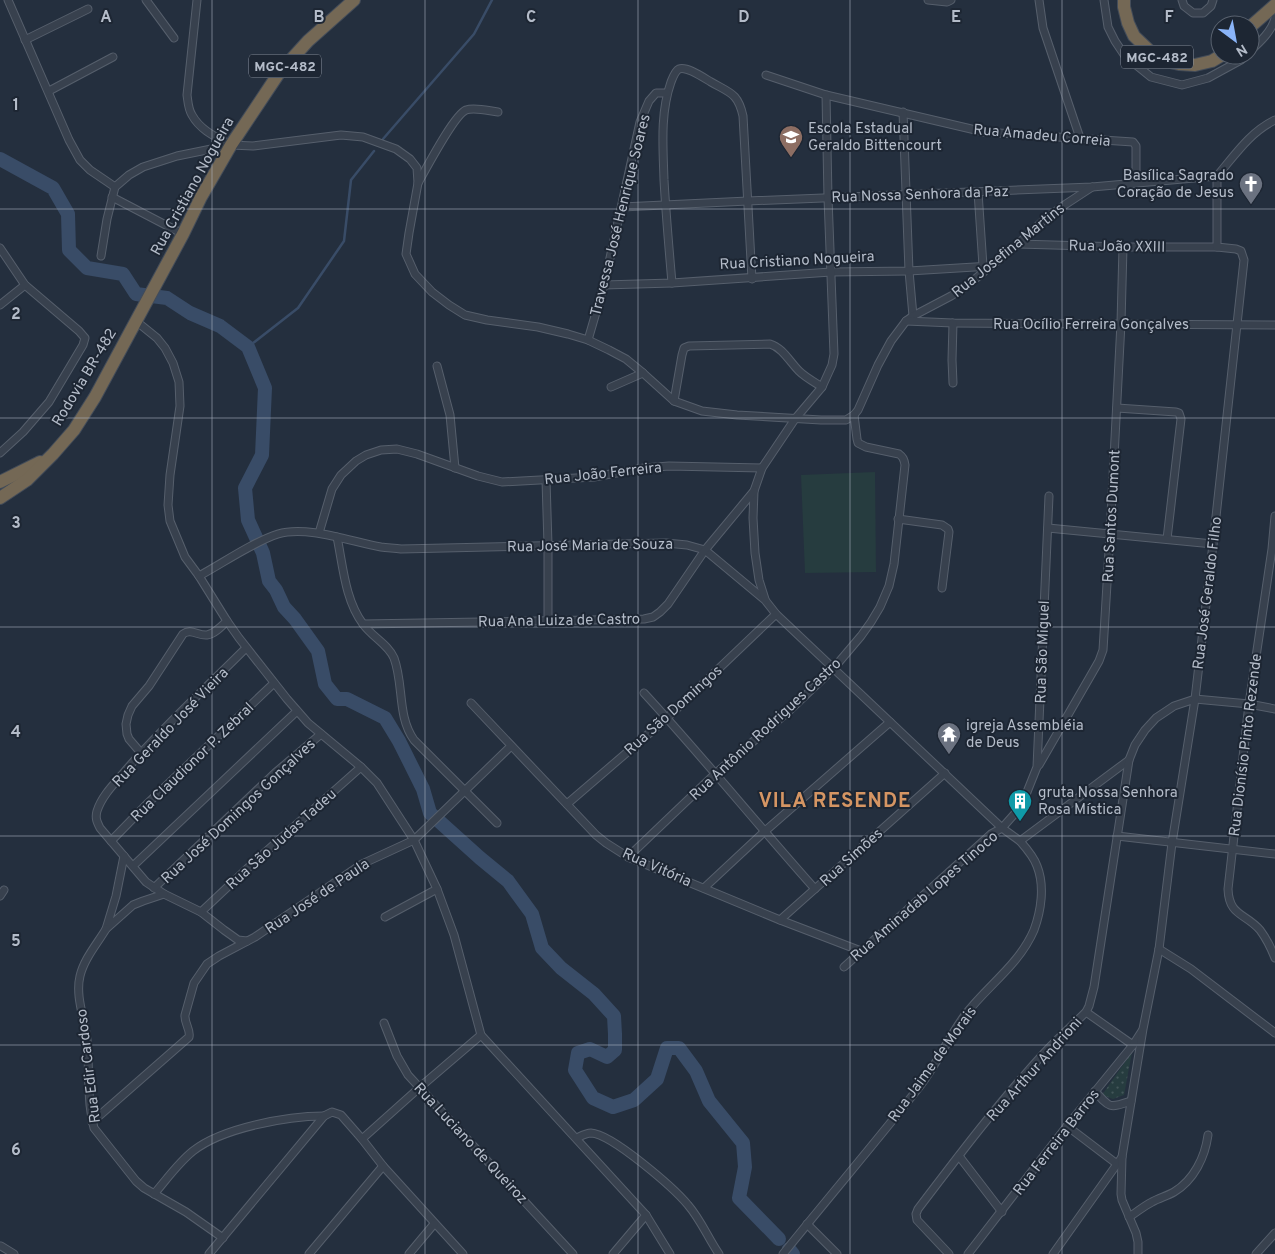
<svg xmlns="http://www.w3.org/2000/svg" width="1275" height="1254" font-family="Overpass,sans-serif">
	<style>
		.park { fill: url(#park-dots) }
		.pitch { fill: #263c3f }
		.lines { fill: none; stroke-linecap: round; stroke-linejoin: round }
		.stream { stroke: #394c67; stroke-width: 2.5 }
		.river { stroke: #394c67; stroke-width: 14 }
		.street-casing { stroke: #565f6c; stroke-width: 9 }
		.highway-casing { stroke: #434c59; stroke-width: 14 }
		.street { stroke: #38414e; stroke-width: 7 }
		.highway { stroke: #746855; stroke-width: 12 }
		.grid { fill: none; stroke: #b4bcc9; stroke-width: 1; stroke-opacity: 0.55 }
		.labels { text-anchor: middle; stroke-width: 4; stroke-linejoin: round; paint-order: stroke }
		.shield { fill: #1d2633; stroke: #878f9c; stroke-width: 1 }
		.shield-label { font-size: 14px; font-weight: bold; fill: #b4bcc9 }
		.poi-label { font-size: 15px; fill: #b4bcc9; stroke: #1d2633; text-anchor: start }
		.street-label { font-size: 15px; fill: #b4bcc9; stroke: #1d2633 }
		.district-label { font-size: 20px; font-weight: bold; letter-spacing: 1px; fill: #d59563; stroke: #1d2633 }
		.grid-label { font-size: 16px; text-anchor: middle; font-weight: bold; fill: #b4bcc9; stroke: #1d2633; stroke-width: 4; stroke-linejoin: round; paint-order: stroke }
	</style>
	<defs>
		<pattern id="park-dots" width="8" height="8" patternUnits="userSpaceOnUse" patternTransform="scale(1.25)"><rect width="8" height="8" fill="#263c3f"/><path d="M2 2h.1M6 6h.1" fill="none" stroke="#435659" stroke-width="1.8" stroke-linecap="round"/></pattern>
	</defs>
	<rect width="100%" height="100%" fill="#242f3e"/>
	<polygon class="park" points="1132,1052 1124,1095 1113,1099 1102,1095"/>
	<polygon class="pitch" points="875,472 876,572 805,573 801,475"/>
	<g class="lines">
		<g class="stream">
			<polyline points="383,139 474,34 492,0"/>
			<polyline points="248,347 298,308 344,241 351,180 374,151"/>
		</g>
		<g class="river">
			<polyline points="0,159 53,188 68,214 69,250 87,268 123,274 136,294 167,298 190,313 220,326 248,347 265,388 262,455 245,488 248,520 263,553 269,581 276,590 284,607 295,619 318,651 325,684 337,699 347,699 385,718 399,741 423,789 430,813 480,858 508,881 532,914 542,948 561,968 594,994 614,1016 615,1034 615,1050 607,1057 590,1049 578,1053 575,1070 593,1098 613,1107 634,1100 657,1079 667,1048 679,1048 696,1071 709,1101 743,1143 745,1167 739,1198 779,1239"/>
			<polyline points="789,1249 793,1254"/>
		</g>
		<g class="street-casing">
			<g id="street">
				<polyline points="8,0 69,140 80,160 90,170 115,187"/>
				<polyline points="146,0 174,38"/>
				<path d="M197 0 187 95C188 101 188 109 192 115 200 130 216 137 231 145"/>
				<polyline points="928,0 947,2 951,0"/>
				<polyline points="1039,0 1043,28 1080,138"/>
				<polyline points="1104,0 1108,27 1115,41 1125,56 1151,77 1182,85 1208,78 1241,60 1246,55"/>
				<polyline points="1182,0 1184,6 1193,13 1203,13 1211,6 1213,0"/>
				<polyline points="25,40 88,9"/>
				<path d="M1250 51C1260 42 1272 31 1275 18"/>
				<polyline points="766,75 826,95 984,132 1133,142 1136,146 1136,183"/>
				<polyline points="49,91 113,57"/>
				<polyline points="903,112 909,271 913,316"/>
				<path d="M1217 176C1235 155 1250 132 1275 120"/>
				<path d="M418 183C426 169 454 115 466 110 475 107 489 111 498 112"/>
				<polyline points="978,192 983,266"/>
				<polyline points="112,197 183,234"/>
				<polyline points="622,207 748,201 1092,187 1217,176"/>
				<polyline points="1018,244 1123,247 1217,247"/>
				<polyline points="0,248 25,285 79,331 85,338 83,345 49,402 23,432 0,453"/>
				<polyline points="101,256 107,219 115,187 129,175 143,167 177,156 231,145 253,146 341,135 363,137 396,149 410,159 417,168 418,183 409,233 406,254 415,274 432,292 449,305 465,315 487,320 538,327 568,334 588,340 609,350 626,359 643,373 674,401 702,411 737,415 821,420 846,420 854,415 858,410 878,365 891,341 906,321 913,316 951,296 964,288 1018,244 1045,219 1066,204 1092,187"/>
				<path d="M672 283C669 249 666 215 664 180 663 147 660 113 671 82 673 77 675 71 679 69 687 66 704 78 711 82 730 93 738 93 743 116L752 279"/>
				<polyline points="604,285 672,283 831,272 909,271 991,266"/>
				<polyline points="0,305 25,285"/>
				<polyline points="136,321 157,338 165,348 173,363 179,382 180,406 170,475 168,505 170,521 185,557 199,576 227,621 239,638 287,699 308,723 361,767 377,783 414,840 437,889 454,935 481,1035 646,1215 670,1254"/>
				<polyline points="906,321 953,323 1275,325"/>
				<polyline points="588,340 604,285 640,122 649,101 656,93 667,93"/>
				<polyline points="437,366 450,415 455,468"/>
				<polyline points="953,383 952,360 953,323"/>
				<polyline points="611,387 643,373"/>
				<path d="M674 401 682 355 684 348 689 346 770 344C783 348 789 361 799 371 805 377 814 382 822 387"/>
				<polyline points="1117,408 1176,412 1179,413 1181,419 1167,539"/>
				<polyline points="546,480 548,545 548,621"/>
				<path d="M1275 516 1272 549 1249 704 1228 889C1229 916 1245 913 1260 930 1266 938 1271 948 1275 958"/>
				<polyline points="898,519 942,525 948,529 949,532 942,588"/>
				<polyline points="1048,528 1213,544"/>
				<polyline points="319,533 332,489 341,475 356,461 366,455 381,450 397,449 417,454 478,476 502,482 594,477 644,468 669,466 762,468"/>
				<path d="M337 537C343 566 345 600 363 624 372 637 388 644 394 658 404 685 397 716 414 740L497 823"/>
				<path d="M199 576C223 563 253 542 278 534 307 525 352 542 381 547 388 548 394 548 401 549L666 543 687 545 705 550 765 600 776 614 1002 828 1018 810 1023 802 1037 767 1049 496"/>
				<polyline points="765,599 759,580 755,553 753,518 754,491 762,468 795,419 822,387 832,365 834,354 828,198 826,95"/>
				<polyline points="363,624 644,619 653,617 660,612 668,604 705,550 754,491"/>
				<path d="M246 648C206 688 163 727 126 770 116 782 102 795 97 811 95 818 97 822 100 828L146 882 164 894 201 912 224 930 238 940 247 941"/>
				<path d="M644 693C703 757 757 824 815 889"/>
				<polyline points="471,703 596,835 606,843 628,857 780,920 861,951"/>
				<path d="M141 753 129 739 127 734 126 724 128 715 132 706 149 686 183 634C191 628 198 636 207 635 214 634 221 627 227 621"/>
				<polyline points="1039,765 1091,675 1099,661 1103,650 1110,534 1121,323 1123,247"/>
				<polyline points="567,804 667,718 776,614"/>
				<polyline points="1117,836 1275,854"/>
				<polyline points="111,841 148,803 274,683"/>
				<polyline points="124,856 116,896 106,929 133,905 143,901 164,894"/>
				<path d="M628 857 716 773 789 711 833 669 861 636 871 622 880 607 889 586 894 564 905 465C904 459 903 457 899 454L866 447 858 443 857 439 854 415"/>
				<polyline points="133,866 297,711"/>
				<polyline points="154,888 275,773 321,734"/>
				<polyline points="704,888 764,832 890,722"/>
				<polyline points="0,896 4,890"/>
				<polyline points="201,912 252,864 361,767"/>
				<polyline points="385,917 437,889"/>
				<polyline points="780,920 945,773"/>
				<path d="M106 929C97 944 84 959 80 976 75 997 85 1019 87 1040 89 1062 88 1084 90 1105 91 1113 92 1120 94 1128L136 1181 144 1188 186 1212 223 1238"/>
				<polyline points="1159,949 1191,969 1275,1033"/>
				<polyline points="844,967 991,834 1002,828 1020,841 1129,760 1135,745 1145,730 1156,718 1174,706 1195,699 1249,704 1275,709"/>
				<polyline points="1086,1012 1133,1045"/>
				<polyline points="384,1023 397,1056 408,1075 573,1254"/>
				<path d="M1095 1091C1110 1109 1110 1108 1131 1101"/>
				<path d="M92 1122 189 1037C191 1030 184 1023 185 1015L194 983 207 964 219 956 255 937 362 864 414 840 511 746"/>
				<polyline points="1067,1126 1117,1164"/>
				<path d="M577 1138C581 1136 586 1133 591 1133 612 1134 674 1188 688 1205 701 1220 708 1238 719 1254"/>
				<polyline points="362,1139 419,1088 481,1035"/>
				<polyline points="959,1156 1002,1212"/>
				<path d="M154 1194C167 1179 178 1163 193 1151 222 1128 287 1116 324 1116"/>
				<path d="M1129 1217C1137 1212 1144 1206 1152 1202 1159 1198 1167 1196 1174 1192 1194 1180 1205 1157 1208 1135"/>
				<polyline points="807,1224 837,1254"/>
				<polyline points="1,1246 14,1254"/>
				<polyline points="209,1254 324,1116 332,1112 341,1115 362,1139 383,1166 463,1254"/>
				<polyline points="309,1254 383,1166"/>
				<polyline points="409,1254 434,1224"/>
				<polyline points="613,1254 646,1215"/>
				<path d="M783 1254C828 1198 875 1143 920 1086 937 1064 948 1038 965 1015 987 986 1019 965 1034 930 1041 911 1045 886 1037 866 1034 857 1027 849 1020 841"/>
				<path d="M949 1254 917 1220 916 1214 918 1209C959 1155 1000 1101 1045 1052 1058 1038 1073 1025 1086 1012L1089 1006 1094 987 1129 760"/>
				<polyline points="968,1254 1067,1126 1133,1045 1142,1031"/>
				<polyline points="1053,1254 1122,1157"/>
				<polyline points="1138,1254 1138,1242 1136,1233 1122,1200 1121,1194 1122,1157 1143,1029 1159,949 1172,843 1195,699 1213,544 1244,260 1241,251 1236,249 1217,247 1217,176"/>
				<polyline points="1256,1254 1275,1233"/>
			</g>
		</g>
		<g class="highway-casing">
			<g id="highway">
				<polyline points="1124,0 1124,7 1128,23 1134,36 1154,55 1165,61 1179,64 1195,65 1212,61 1222,55"/>
				<polyline points="1250,27 1275,5"/>
				<polyline points="0,482 40,462"/>
				<polyline points="0,498 27,480 53,454 74,430 95,397 183,234 201,197 231,145 279,73 308,41 354,0"/>
			</g>
		</g>
		<use href="#street" class="street"/>
		<use href="#highway" class="highway"/>
	</g>
	<path class="grid" d="M212 0V1254M425 0V1254M638 0V1254M850 0V1254M1062 0V1254M0 209H1275M0 418H1275M0 627H1275M0 836H1275M0 1045H1275"/>
	<defs>
		<g id="school-pin" transform="scale(1.25)"><path d="M0 17L-7.5 6A9.5 9.5 0 1 1 7.5 6Z" fill="#8d6e63" stroke="#1d2633"/><path d="M0-5L7-2L0 1L-7-2ZM-4 1L0 2.5L4 1V4Q0 6-4 4Z" fill="#fff"/></g>
		<g id="church-pin" transform="scale(1.25)"><path d="M0 17L-7.5 6A9.5 9.5 0 1 1 7.5 6Z" fill="#6b7280" stroke="#1d2633"/><path d="M-1.2-6h2.4v3.5h3.3v2.4h-3.3V6h-2.4V-.1h-3.3v-2.4h3.3Z" fill="#fff"/></g>
		<g id="temple-pin" transform="scale(1.25)"><path d="M0 17L-7.5 6A9.5 9.5 0 1 1 7.5 6Z" fill="#6b7280" stroke="#1d2633"/><path d="M0-6L5-2H3V0L6.5 2.5H4V6H1.5V3h-3V6H-4V2.5H-6.5L-3 0V-2H-5Z" fill="#fff"/></g>
		<g id="building-pin" transform="scale(1.25)"><path d="M0 17L-7.5 6A9.5 9.5 0 1 1 7.5 6Z" fill="#0f9aa8" stroke="#1d2633"/><path d="M-4-6H4V6H1V3H-1V6H-4ZM-2.5-4.3h1.7v1.8h-1.7ZM.8-4.3h1.7v1.8H.8ZM-2.5-1h1.7V.8h-1.7ZM.8-1h1.7V.8H.8Z" fill="#fff"/></g>
	</defs>
	<g fill-rule="evenodd">
		<use href="#school-pin" x="791" y="137"/>
		<use href="#church-pin" x="1251" y="184"/>
		<use href="#temple-pin" x="949" y="734"/>
		<use href="#building-pin" x="1020" y="801"/>
	</g>
	<g class="labels">
		<g class="shield">
			<rect x="1121" y="45.5" width="72" height="23" rx="4"/>
			<rect x="249" y="54.5" width="72" height="23" rx="4"/>
		</g>
		<g class="shield-label">
			<text x="1157" y="62">MGC-482</text>
			<text x="285" y="71">MGC-482</text>
		</g>
		<g class="poi-label">
			<text x="808" y="133">Escola Estadual<tspan x="808" dy="17">Geraldo Bittencourt</tspan></text>
			<text x="1234" y="180" text-anchor="end">Basílica Sagrado<tspan x="1234" dy="17">Coração de Jesus</tspan></text>
			<text x="966" y="730">igreja Assembléia<tspan x="966" dy="17">de Deus</tspan></text>
			<text x="1038" y="797">gruta Nossa Senhora<tspan x="1038" dy="17">Rosa Mística</tspan></text>
		</g>
		<g class="street-label">
			<text transform="translate(1042 135) rotate(5)" y="5">Rua Amadeu Correia</text>
			<text transform="translate(192 186) rotate(-61)" y="5">Rua Cristiano Nogueira</text>
			<text transform="translate(920 194) rotate(-2)" y="5">Rua Nossa Senhora da Paz</text>
			<text transform="translate(620 215) rotate(-76)" y="5">Travessa José Henrique Soares</text>
			<text transform="translate(1117 246) rotate(1)" y="5">Rua João XXIII</text>
			<text transform="translate(1008 250) rotate(-39)" y="5">Rua Josefina Martins</text>
			<text transform="translate(797 260) rotate(-3)" y="5">Rua Cristiano Nogueira</text>
			<text x="1091" y="329">Rua Ocílio Ferreira Gonçalves</text>
			<text transform="translate(84 377) rotate(-59)" y="5">Rodovia BR-482</text>
			<text transform="translate(603 473) rotate(-6)" y="5">Rua João Ferreira</text>
			<text transform="translate(1111 516) rotate(-87)" y="5">Rua Santos Dumont</text>
			<text transform="translate(590 545) rotate(-1)" y="5">Rua José Maria de Souza</text>
			<text transform="translate(1207 593) rotate(-83)" y="5">Rua José Geraldo Filho</text>
			<text transform="translate(559 620) rotate(-1)" y="5">Rua Ana Luiza de Castro</text>
			<text transform="translate(1042 652) rotate(-88)" y="5">Rua São Miguel</text>
			<text transform="translate(673 710) rotate(-42)" y="5">Rua São Domingos</text>
			<text transform="translate(170 727) rotate(-46)" y="5">Rua Geraldo José Vieira</text>
			<text transform="translate(765 729) rotate(-43)" y="5">Rua Antônio Rodrigues Castro</text>
			<text transform="translate(1245 745) rotate(-83)" y="5">Rua Dionísio Pinto Rezende</text>
			<text transform="translate(192 762) rotate(-44)" y="5">Rua Claudionor P. Zebral</text>
			<text transform="translate(238 811) rotate(-43)" y="5">Rua José Domingos Gonçalves</text>
			<text transform="translate(281 839) rotate(-42)" y="5">Rua São Judas Tadeu</text>
			<text transform="translate(851 857) rotate(-42)" y="5">Rua Simões</text>
			<text transform="translate(657 867) rotate(24)" y="5">Rua Vitória</text>
			<text transform="translate(317 896) rotate(-34)" y="5">Rua José de Paula</text>
			<text transform="translate(924 896) rotate(-41)" y="5">Rua Aminadab Lopes Tinoco</text>
			<text transform="translate(932 1064) rotate(-54)" y="5">Rua Jaime de Morais</text>
			<text transform="translate(88 1066) rotate(-97)" y="5">Rua Edir Cardoso</text>
			<text transform="translate(1034 1069) rotate(-48)" y="5">Rua Arthur Andrioni</text>
			<text transform="translate(1056 1142) rotate(-52)" y="5">Rua Ferreira Barros</text>
			<text transform="translate(471 1143) rotate(47)" y="5">Rua Luciano de Queiroz</text>
		</g>
		<g class="district-label">
			<text x="835" y="807">VILA RESENDE</text>
		</g>
	</g>
	<g class="grid-label">
		<text x="106" y="22">A</text>
		<text x="319" y="22">B</text>
		<text x="531" y="22">C</text>
		<text x="744" y="22">D</text>
		<text x="956" y="22">E</text>
		<text x="1169" y="22">F</text>
		<text x="16" y="110">1</text>
		<text x="16" y="319">2</text>
		<text x="16" y="528">3</text>
		<text x="16" y="737">4</text>
		<text x="16" y="946">5</text>
		<text x="16" y="1155">6</text>
	</g>
	<g transform="translate(1235 40) rotate(148)"><circle r="24" fill="#1d2633" stroke="#59626f"/>
	<path d="M0-4L9 19L0 12L-9 19Z" fill="#8ab4f8"/>
	<text y="-8" font-size="14" font-weight="bold" text-anchor="middle" fill="#b4bcc9">N</text>
	</g>
</svg>
